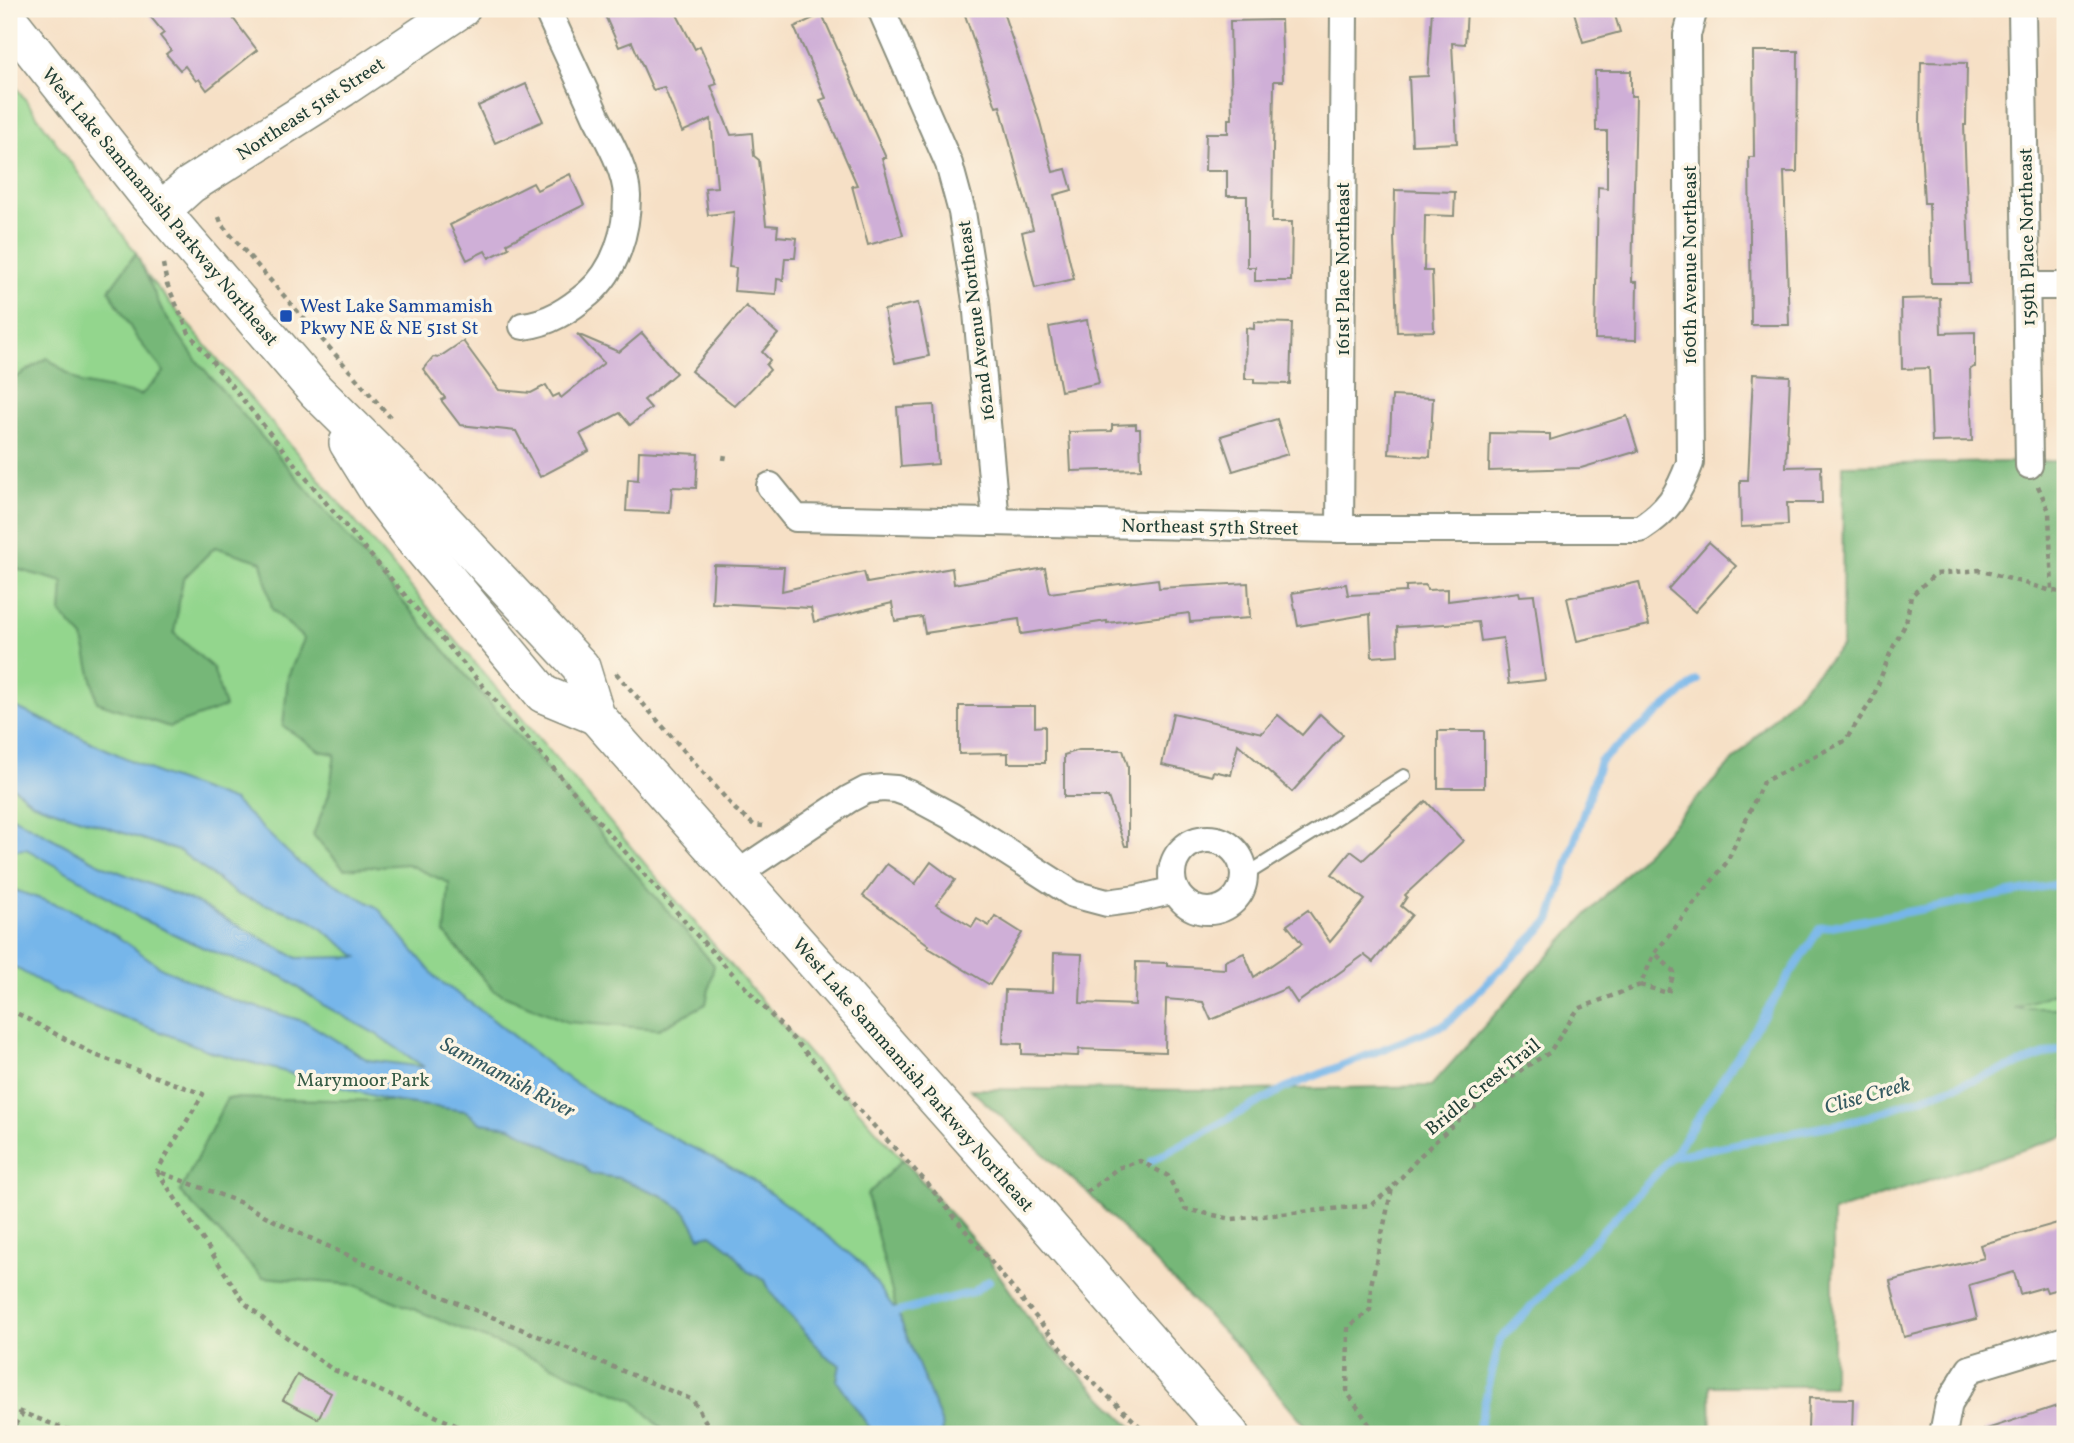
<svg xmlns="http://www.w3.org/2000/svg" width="2074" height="1443" font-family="Vollkorn,serif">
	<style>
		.green { fill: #93d68d; stroke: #598a60; stroke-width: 2 }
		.forest { fill: #76b778; stroke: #4a7a56; stroke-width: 2 }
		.water { fill: #76b6ea; stroke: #4a7a8f; stroke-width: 2 }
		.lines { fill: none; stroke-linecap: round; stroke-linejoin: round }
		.stream { stroke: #76b6ea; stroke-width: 8 }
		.building { fill: #cfafd7 }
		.service-casing { stroke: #8a8e7d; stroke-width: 16 }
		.minor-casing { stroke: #8a8e7d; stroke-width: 30 }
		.secondary-casing { stroke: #8a8e7d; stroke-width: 40 }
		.path { stroke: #8a8e7d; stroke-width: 4.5; stroke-dasharray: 5 5; stroke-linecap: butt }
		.service { stroke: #fff; stroke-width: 12 }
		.minor { stroke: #fff; stroke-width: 26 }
		.secondary { stroke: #fff; stroke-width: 37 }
		.transit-dot { fill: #1a4fb4; stroke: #fcf5e5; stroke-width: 2.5 }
		.labels { text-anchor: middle; stroke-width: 7; stroke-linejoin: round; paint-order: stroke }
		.street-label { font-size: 19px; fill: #1f3d34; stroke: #fcf5e5 }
		.transit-label { font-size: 19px; fill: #164399; stroke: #fcf5e5; text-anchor: start }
		.park-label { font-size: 19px; fill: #365c46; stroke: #fcf5e5 }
		.water-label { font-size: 21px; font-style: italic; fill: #355b62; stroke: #fcf5e5 }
	</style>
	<rect width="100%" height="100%" fill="#fcf5e5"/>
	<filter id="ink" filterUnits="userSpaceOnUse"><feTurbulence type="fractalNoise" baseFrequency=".0143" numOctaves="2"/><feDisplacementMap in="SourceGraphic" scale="14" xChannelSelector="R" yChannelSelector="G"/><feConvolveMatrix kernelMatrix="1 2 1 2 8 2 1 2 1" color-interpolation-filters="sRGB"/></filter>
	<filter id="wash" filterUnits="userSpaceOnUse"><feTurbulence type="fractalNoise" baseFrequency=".00686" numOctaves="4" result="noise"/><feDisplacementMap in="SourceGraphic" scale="28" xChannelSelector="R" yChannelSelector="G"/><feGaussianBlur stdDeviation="1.57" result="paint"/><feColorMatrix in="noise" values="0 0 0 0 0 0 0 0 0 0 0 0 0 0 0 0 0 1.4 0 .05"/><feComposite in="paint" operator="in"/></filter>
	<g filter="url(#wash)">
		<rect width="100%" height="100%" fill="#f6e0c6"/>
		<g class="green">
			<polygon points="9,77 136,253 133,258 137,264 741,977 982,1250 1040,1335 1137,1434 9,1434"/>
			<polygon points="2065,989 2065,1008 2012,1008"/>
		</g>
		<g class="forest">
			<polygon points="136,253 163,312 197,361 714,965 706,1004 659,1029 567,1022 494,991 445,934 449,883 407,864 344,869 313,835 329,794 335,754 320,751 283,726 288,676 304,639 272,609 262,562 215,547 183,579 174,633 213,668 225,707 169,727 97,702 83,638 61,614 63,582 9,567 9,440 16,434 9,382 47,358 81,383 141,395 164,372 136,337 109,290"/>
			<polygon points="2065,461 2065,989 2014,1008 2065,1008 2065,1136 1833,1212 1833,1386 1710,1386 1711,1434 1313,1434 1239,1348 1087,1192 970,1089 1248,1090 1431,1086 1538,966 1842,646 1843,465"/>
			<polygon points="227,1098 392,1101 466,1111 481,1123 511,1127 583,1165 591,1174 619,1178 663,1196 687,1213 700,1237 711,1234 733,1251 747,1270 765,1280 771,1293 824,1354 840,1365 837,1381 874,1434 667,1434 632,1399 355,1285 262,1277 180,1192"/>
			<polygon points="903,1159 982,1250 1040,1335 1139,1434 942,1434 941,1422 897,1312 867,1195"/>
		</g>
		<polygon class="water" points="9,704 162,775 234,801 300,864 378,908 436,978 487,1015 558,1072 619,1110 744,1174 815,1226 862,1264 897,1312 941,1422 942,1434 874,1434 837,1381 840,1365 824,1354 771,1293 765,1280 747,1271 733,1251 711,1234 700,1237 687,1213 663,1196 619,1178 591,1174 583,1165 511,1127 481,1123 466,1111 392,1101 212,1052 58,992 9,964 9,888 69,909 118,937 162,968 230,999 306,1022 368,1060 424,1067 376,1034 323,1005 283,977 204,948 141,919 87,883 26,849 9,851 9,815 104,866 197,903 297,958 358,957 309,919 238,895 181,852 33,803 9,784"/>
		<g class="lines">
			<g class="stream">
				<polyline points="1673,1156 1858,1120 2065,1048"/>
				<polyline points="1151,1161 1285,1088 1446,1024 1550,920 1600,761 1697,681"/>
				<polyline points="888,1319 897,1312 973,1292 989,1281"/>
				<polyline points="1477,1434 1500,1340 1673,1156 1820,928 2065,883"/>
			</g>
		</g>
		<g id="blocks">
			<g class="building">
				<polygon points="144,9 226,9 257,50 207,90 199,79 196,81 185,66 180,70 166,54 171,50 160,36 164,33"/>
				<polygon points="602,9 674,9 695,49 700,46 717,84 711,86 731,135 752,133 754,156 759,160 766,225 778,226 777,236 797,238 795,258 785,258 783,280 777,279 776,294 734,291 736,268 729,267 734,212 708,215 705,188 717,187 711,119 682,132 664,87 653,90 632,42 619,47"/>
				<polygon points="963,9 1002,9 1040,122 1053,172 1066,169 1072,190 1054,195 1074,279 1035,288 1022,232 1033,229 1000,106 996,107"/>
				<polygon points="1432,9 1467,9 1465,44 1452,43 1457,143 1412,145 1409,77 1428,76"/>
				<polygon points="1573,9 1613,9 1620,32 1583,42"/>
				<polygon points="822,14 886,158 882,158 903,235 868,245 852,186 857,185 820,100 826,98 794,27"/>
				<polygon points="1281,20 1283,81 1274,81 1272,222 1292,222 1291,281 1255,281 1255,267 1247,267 1247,196 1227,196 1227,171 1205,171 1206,133 1228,133 1228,119 1232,119 1230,21"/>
				<polygon points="1753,51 1798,51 1797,172 1784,172 1789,325 1751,325 1749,157 1754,157"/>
				<polygon points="1921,62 1967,63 1966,125 1964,125 1970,283 1931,283 1929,203 1924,203 1920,125"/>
				<polygon points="1595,71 1631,71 1631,96 1636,96 1632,282 1637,282 1636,340 1595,339 1598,187 1607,188 1607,131 1596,131"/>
				<polygon points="526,84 543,121 495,143 478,106"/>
				<polygon points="570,174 584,205 507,243 509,248 489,258 485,251 467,260 450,225 533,183 537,190"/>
				<polygon points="1395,190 1455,192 1454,216 1425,215 1424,271 1432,271 1434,331 1397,332 1394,239"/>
				<polygon points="1940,298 1941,333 1975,332 1975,367 1970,368 1972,441 1932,442 1929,368 1902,369 1901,299"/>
				<polygon points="918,303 929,356 895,363 884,310"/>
				<polygon points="746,306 778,334 762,352 770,360 766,365 770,370 735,406 691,371"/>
				<polygon points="1087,320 1099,383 1061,391 1049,327"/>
				<polygon points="1254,322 1292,323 1290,384 1254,383 1254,379 1245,379 1246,328 1254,329"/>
				<polygon points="642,333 676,373 644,400 651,408 630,425 620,413 580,434 589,451 540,477 516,431 460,425 441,400 445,398 423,369 433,357 438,358 463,341 499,390 531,393 546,385 553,397 559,394 561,398 604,363 577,334 619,352"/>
				<polygon points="1753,374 1790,376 1786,467 1821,466 1822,503 1787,503 1788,525 1741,527 1740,480 1748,480"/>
				<polygon points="1392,396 1433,398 1430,457 1389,454"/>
				<polygon points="934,405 938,464 901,467 897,407"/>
				<polygon points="1627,416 1638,451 1581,468 1489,471 1490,433 1550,434 1550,440"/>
				<polygon points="1277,419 1288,454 1233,471 1221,436"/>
				<polygon points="1136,424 1136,429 1140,429 1141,469 1071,471 1069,432 1112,431 1112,425"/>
				<polygon points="639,451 698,454 696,488 672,487 670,513 626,511 628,479 638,480"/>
				<polygon points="1709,542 1736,566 1695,612 1668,589"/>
				<polygon points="714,565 784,567 782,591 864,572 867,583 952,568 954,584 1045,568 1050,593 1158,579 1159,588 1248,583 1250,618 1190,622 1189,613 1107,623 1107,621 1021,634 1019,619 925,633 922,617 895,621 892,603 814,622 811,608 712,603"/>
				<polygon points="1639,582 1649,625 1577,641 1567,598"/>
				<polygon points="1346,584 1348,595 1406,592 1406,586 1426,585 1427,590 1448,589 1448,601 1519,592 1520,596 1534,595 1545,680 1509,684 1503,638 1481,641 1478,622 1397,627 1398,655 1372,657 1370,614 1298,626 1292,593"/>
				<polygon points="959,706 1035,706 1035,727 1045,726 1045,763 1008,763 1008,753 959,754"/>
				<polygon points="1173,713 1262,733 1278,715 1302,735 1320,714 1343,735 1292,792 1238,744 1231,775 1213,771 1212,776 1162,765"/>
				<rect x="1438" y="731" width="46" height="57"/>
				<polygon points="1079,750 1123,750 1128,766 1128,846 1125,846 1108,797 1064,797 1064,755"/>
				<polygon points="1426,801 1463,841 1405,895 1407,897 1401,906 1412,915 1373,962 1364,955 1297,1003 1287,988 1211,1020 1203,1002 1166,999 1165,1052 1079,1049 1078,1056 1022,1054 1022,1044 1003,1043 1005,990 1053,992 1054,953 1082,954 1080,1003 1135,1005 1136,962 1167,963 1167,966 1225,969 1225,961 1244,953 1254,977 1302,944 1287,925 1308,910 1330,942 1365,900 1332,874 1351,851 1363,860"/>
				<polygon points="931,862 955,880 936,905 972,927 977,919 989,926 995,916 1022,933 990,985 927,947 929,945 863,896 887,864 915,884"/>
				<polygon points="2061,1222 2062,1225 2065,1224 2065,1287 2047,1292 2045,1287 2020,1294 2014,1272 1969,1285 1977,1319 1904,1337 1890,1281 1984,1258 1980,1245"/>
				<polygon points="297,1375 331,1393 318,1419 283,1400"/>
				<polygon points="1809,1398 1853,1399 1852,1434 1814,1434 1814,1429 1808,1429"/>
				<polygon points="2057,1406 2065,1434 1985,1434 1984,1430"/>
			</g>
		</g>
	</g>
	<g filter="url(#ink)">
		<use href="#blocks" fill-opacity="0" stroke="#8a8e7d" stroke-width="2"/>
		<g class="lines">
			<g class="service-casing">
				<polyline id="service" points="1244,876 1404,776"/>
			</g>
			<g class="minor-casing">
				<g id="minor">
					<polyline points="881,9 949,164 962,212 976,301 996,522"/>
					<polyline points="2022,9 2029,465"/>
					<polyline points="2026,286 2065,286"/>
					<path d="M523 326C549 323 569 310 589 293 616 269 627 232 627 196 626 169 608 140 596 116 580 80 563 45 547 9"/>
					<path d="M770 486 796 518 1340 529H1640C1669 510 1678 495 1690 463L1687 35 1694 9"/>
					<polyline points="1340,529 1344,9"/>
					<circle cx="1208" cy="875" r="36"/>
					<polyline points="737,874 849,799 866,790 882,788 896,789 910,794 951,816 1073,894 1107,903 1137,899 1175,890"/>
					<polyline points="1943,1434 1949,1403 1970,1369 2065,1340"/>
				</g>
			</g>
			<g class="secondary-casing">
				<g id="secondary">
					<polyline points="9,20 149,197 316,391 404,478 581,667 596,716 1021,1195 1230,1434"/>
					<polyline points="161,211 190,185 343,88 461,9"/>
					<polyline points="348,443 381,496 411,535 543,694 596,716"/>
				</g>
			</g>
			<g class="path">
				<polyline points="219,217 222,225 390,417"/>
				<polyline points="163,264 167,284 189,333 331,509 693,931 926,1182 1075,1365 1148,1434"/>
				<polyline points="724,460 725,454"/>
				<polyline points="2038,486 2049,511 2052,591"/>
				<polyline points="616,673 736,810 754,825 763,826"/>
				<polyline points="1640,985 1668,993 1674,972 1655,953"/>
				<polyline points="9,1009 95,1055 203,1094 157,1171"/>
				<polyline points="1087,1192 1118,1168 1140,1161 1168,1176 1185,1209 1232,1219 1371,1205 1392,1188"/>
				<polyline points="9,1408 66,1429 94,1434"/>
				<polyline points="9,1433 23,1413"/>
				<polyline points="475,1434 332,1369 275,1329 245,1303 157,1171 239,1202 290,1229 407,1282 693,1400 713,1434"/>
				<polyline points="1373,1434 1373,1430 1347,1392 1348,1327 1370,1310 1371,1285 1392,1188 1421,1155 1459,1119 1525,1067 1549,1053 1578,1009 1640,985 1655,953 1727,862 1763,782 1845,741 1872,700 1891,651 1906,623 1911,596 1935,574 1979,570 2052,591 2065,592"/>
			</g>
			<use href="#service" class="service"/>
			<use href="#minor" class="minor"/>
			<use href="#secondary" class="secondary"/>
		</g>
	</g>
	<rect class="transit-dot" x="279" y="309" width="14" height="14" rx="3.5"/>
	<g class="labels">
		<g class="street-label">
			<text transform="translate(310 108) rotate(-33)" y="7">Northeast 51st Street</text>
			<text transform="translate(161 206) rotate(50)" y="7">West Lake Sammamish Parkway Northeast</text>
			<text transform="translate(2026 237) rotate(-91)" y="7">159th Place Northeast</text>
			<text transform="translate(1689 265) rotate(-90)" y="7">160th Avenue Northeast</text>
			<text transform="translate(1342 269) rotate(-90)" y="7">161st Place Northeast</text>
			<text transform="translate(975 321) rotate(-97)" y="7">162nd Avenue Northeast</text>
			<text transform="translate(1210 526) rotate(1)" y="7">Northeast 57th Street</text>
			<text transform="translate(914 1074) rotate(49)" y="7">West Lake Sammamish Parkway Northeast</text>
			<text transform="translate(1482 1086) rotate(-39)" y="7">Bridle Crest Trail</text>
		</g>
		<g class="transit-label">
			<text x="300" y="312">West Lake Sammamish<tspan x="300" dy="22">Pkwy NE &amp; NE 51st St</tspan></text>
		</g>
		<g class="park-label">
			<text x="363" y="1086">Marymoor Park</text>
		</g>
		<g class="water-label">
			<text transform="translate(508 1077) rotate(28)" y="7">Sammamish River</text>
			<text transform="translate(1867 1095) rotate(-16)" y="7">Clise Creek</text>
		</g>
	</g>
	<rect width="2074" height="1443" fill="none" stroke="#fcf5e5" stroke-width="35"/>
</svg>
